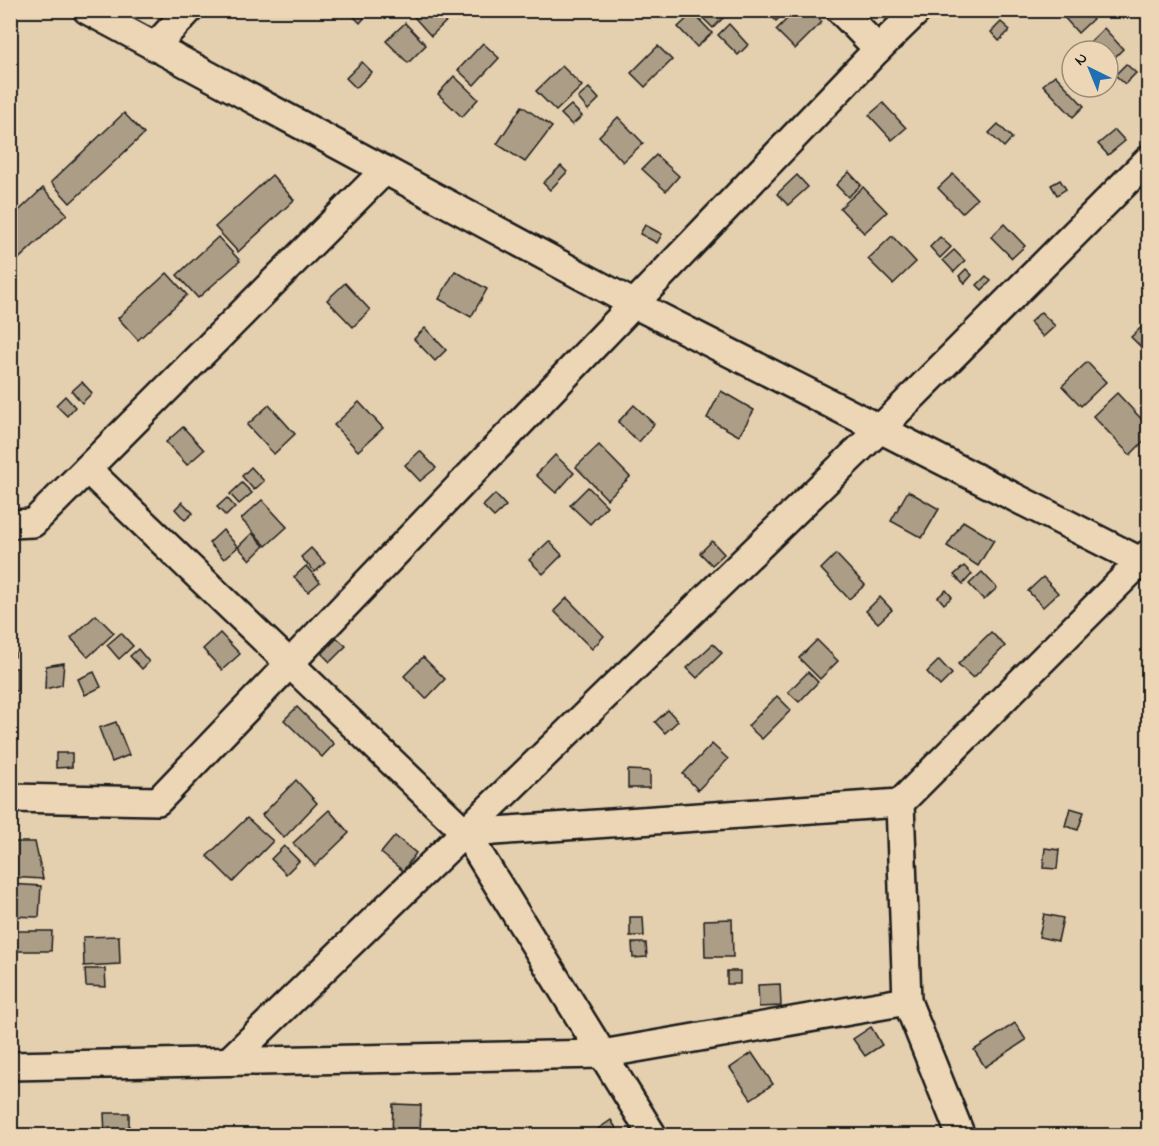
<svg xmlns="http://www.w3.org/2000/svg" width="1159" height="1146" font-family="'Indie Flower',sans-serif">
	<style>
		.building { fill: #ac9d86; stroke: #1c1c1c; stroke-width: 1.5 }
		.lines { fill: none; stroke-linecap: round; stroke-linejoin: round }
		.minor-casing { stroke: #1c1c1c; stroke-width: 32 }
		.minor { stroke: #ecd6b5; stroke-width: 27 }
	</style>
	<rect width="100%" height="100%" fill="#e4cfaf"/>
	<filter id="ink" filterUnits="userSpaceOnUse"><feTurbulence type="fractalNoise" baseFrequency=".0167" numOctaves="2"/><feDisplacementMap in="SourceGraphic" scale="12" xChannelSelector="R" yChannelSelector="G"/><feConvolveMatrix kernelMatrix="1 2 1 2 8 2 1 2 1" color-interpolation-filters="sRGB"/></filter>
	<g filter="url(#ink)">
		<g class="building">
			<polygon points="347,10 371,10 360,23"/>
			<polygon points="420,10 448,10 453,15 431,36 414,17"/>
			<polygon points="698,10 731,10 713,28 697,12"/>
			<polygon points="766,10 788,10 776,21"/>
			<polygon points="796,10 811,10 822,22 795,49 776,30"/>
			<polygon points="1067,10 1087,10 1094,18 1078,33 1062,15"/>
			<polygon points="693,13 712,33 697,47 678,27"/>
			<polygon points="1001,22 1010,30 999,41 991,32"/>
			<polygon points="405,23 426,45 408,63 386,41"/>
			<polygon points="729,24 748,45 738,55 718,35"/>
			<polygon points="1104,28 1123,49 1108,64 1108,51 1081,51"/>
			<polygon points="483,43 499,58 474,85 458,70"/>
			<polygon points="658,46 672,60 645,87 631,73"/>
			<polygon points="362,62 372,72 356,88 346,78"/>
			<polygon points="1126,64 1136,73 1125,84 1115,75"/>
			<polygon points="562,66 582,86 556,111 536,91"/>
			<polygon points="1055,75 1084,106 1073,117 1043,85"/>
			<polygon points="454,76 478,99 462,117 438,94"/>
			<polygon points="589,88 599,99 588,110 578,98"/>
			<polygon points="883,103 906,128 892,140 869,115"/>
			<polygon points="571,105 582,116 572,125 561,114"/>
			<polygon points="522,106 552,127 525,162 497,144"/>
			<polygon points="124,113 144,134 70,203 51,182"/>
			<polygon points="618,117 643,143 623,162 599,136"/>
			<polygon points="998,124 1012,138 1004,147 989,133"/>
			<polygon points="1115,130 1125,141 1108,155 1098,144"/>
			<polygon points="656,155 679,176 666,191 642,169"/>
			<polygon points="561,166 567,172 550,190 543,183"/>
			<polygon points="849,172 861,185 848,197 836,185"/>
			<polygon points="953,174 977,199 962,213 938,188"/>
			<polygon points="272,175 294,200 238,252 215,227"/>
			<polygon points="797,175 808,187 788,205 777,194"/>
			<polygon points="1060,180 1066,189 1057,195 1051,185"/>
			<polygon points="863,187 887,212 864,233 840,208"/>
			<polygon points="43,188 67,214 10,267 10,219"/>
			<polygon points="1004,224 1025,246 1012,258 991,237"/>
			<polygon points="645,225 662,234 657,243 640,234"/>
			<polygon points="892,236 916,262 893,284 868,259"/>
			<polygon points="218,237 240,261 198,298 177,275"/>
			<polygon points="940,237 951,247 940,258 930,247"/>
			<polygon points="954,250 965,261 954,272 943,260"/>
			<polygon points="966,269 972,275 965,283 959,276"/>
			<polygon points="455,271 487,289 471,317 439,299"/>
			<polygon points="167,273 187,295 138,340 118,318"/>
			<polygon points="986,276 991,281 982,290 977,285"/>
			<polygon points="345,283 370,310 353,327 327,300"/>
			<polygon points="1041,312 1055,326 1043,337 1030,322"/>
			<polygon points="1147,322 1148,342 1142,348 1131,337"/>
			<polygon points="425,328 446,350 435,361 414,339"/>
			<polygon points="1087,362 1106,382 1081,406 1062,386"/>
			<polygon points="82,382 92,393 82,403 72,391"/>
			<polygon points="721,391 754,410 739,436 707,418"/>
			<polygon points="1117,393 1148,426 1148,437 1130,455 1093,416"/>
			<polygon points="65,396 75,407 67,416 56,405"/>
			<polygon points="359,402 383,428 358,451 334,425"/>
			<polygon points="269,405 295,434 274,454 247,425"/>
			<polygon points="634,405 654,424 639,442 618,422"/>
			<polygon points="183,427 204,450 187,465 166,442"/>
			<polygon points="599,445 630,477 607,499 576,467"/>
			<polygon points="420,451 436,468 420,481 405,465"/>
			<polygon points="555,455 574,473 556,493 536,475"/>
			<polygon points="251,467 264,481 254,490 242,476"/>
			<polygon points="242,483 252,493 239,504 230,494"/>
			<polygon points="588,487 607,506 590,524 570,505"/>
			<polygon points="908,491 939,509 922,538 891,521"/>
			<polygon points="495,494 506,506 494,517 483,506"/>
			<polygon points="227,498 235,507 226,516 217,507"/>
			<polygon points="262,500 287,527 266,546 241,519"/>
			<polygon points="182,502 193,513 185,520 175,509"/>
			<polygon points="963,521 994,540 978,566 947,546"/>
			<polygon points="223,530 238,547 224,559 209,543"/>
			<polygon points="252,533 264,546 250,560 238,547"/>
			<polygon points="549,541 562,555 543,574 529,560"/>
			<polygon points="712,541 724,554 712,565 700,553"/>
			<polygon points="311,548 325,563 315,572 301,557"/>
			<polygon points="836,554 865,585 849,599 821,569"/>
			<polygon points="306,566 320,582 308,592 294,577"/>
			<polygon points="964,566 972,574 963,584 954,575"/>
			<polygon points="982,572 997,588 984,600 969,584"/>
			<polygon points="1043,577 1058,593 1043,607 1028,591"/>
			<polygon points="946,590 952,597 944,604 938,597"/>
			<polygon points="880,597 892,610 878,623 866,611"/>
			<polygon points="567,598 604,636 592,649 554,611"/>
			<polygon points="96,615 114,633 88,657 71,638"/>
			<polygon points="991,632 1005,646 973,678 958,664"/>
			<rect x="10" y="633" width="5" height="24"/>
			<polygon points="121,633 133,646 119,659 107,645"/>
			<polygon points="220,633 240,654 222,670 203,649"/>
			<polygon points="337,638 346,646 330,662 322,654"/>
			<polygon points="817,640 838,661 820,679 799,658"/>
			<polygon points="713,644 722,653 697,678 687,668"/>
			<polygon points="138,649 149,662 142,669 130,656"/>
			<polygon points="423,657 445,679 426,699 404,676"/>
			<polygon points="939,660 952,674 940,686 927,672"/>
			<polygon points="64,663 62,685 45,689 46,666"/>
			<rect x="10" y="668" width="7" height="23"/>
			<polygon points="94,672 101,687 85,695 78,679"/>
			<polygon points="808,672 818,682 799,702 788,692"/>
			<polygon points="777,696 791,710 762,739 748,726"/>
			<polygon points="297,707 334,744 322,757 284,720"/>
			<polygon points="668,710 678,721 665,733 655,722"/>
			<polygon points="116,722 129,755 112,762 99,728"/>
			<polygon points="712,744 728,759 698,790 683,774"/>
			<polygon points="56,753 72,753 72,767 56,768"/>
			<polygon points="628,770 650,771 650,788 628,788"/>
			<polygon points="296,780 317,803 284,838 262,815"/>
			<polygon points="1070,808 1084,812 1078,830 1065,826"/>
			<polygon points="329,810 349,833 315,866 293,843"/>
			<polygon points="247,818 273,841 233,882 207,856"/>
			<polygon points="395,836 416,853 403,871 381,853"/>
			<polygon points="10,842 35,842 43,879 10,877"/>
			<polygon points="284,846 299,861 286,874 271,859"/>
			<polygon points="1045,848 1059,850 1057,869 1043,868"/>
			<polygon points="10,884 41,886 39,917 10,916"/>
			<polygon points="1044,914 1063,918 1058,941 1039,937"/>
			<polygon points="630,917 643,917 644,936 630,936"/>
			<polygon points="732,919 733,957 705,957 704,920"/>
			<polygon points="10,931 52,931 51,951 10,951"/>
			<polygon points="119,936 120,964 84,966 83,937"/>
			<polygon points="632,943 646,943 647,957 633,958"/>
			<polygon points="85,969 105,969 106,987 86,986"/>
			<rect x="727" y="971" width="13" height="13"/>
			<polygon points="780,984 781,1006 759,1007 758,985"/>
			<polygon points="1015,1023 1026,1040 985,1067 974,1050"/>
			<polygon points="871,1027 882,1045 865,1056 853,1039"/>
			<polygon points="752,1053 773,1084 751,1099 730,1068"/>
			<polygon points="393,1104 421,1105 420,1136 392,1136"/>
			<polygon points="104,1113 129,1113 129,1136 105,1136"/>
			<polygon points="611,1120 621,1136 602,1136 598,1129"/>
		</g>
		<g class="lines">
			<g class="minor-casing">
				<g id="minor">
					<polyline points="87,10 634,304 1148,565"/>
					<polyline points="840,10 878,49"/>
					<polyline points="155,46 189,10"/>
					<polyline points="87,469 466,833 653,1136"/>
					<polyline points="10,524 33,523 385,170"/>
					<polyline points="10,798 158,801 878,49 918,10"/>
					<polyline points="900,803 907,1001 961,1136"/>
					<polyline points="466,833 900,803 1148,554"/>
					<polyline points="229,1061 881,428 1148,160"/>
					<polyline points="10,1066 602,1054 907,1001"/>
				</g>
			</g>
			<use href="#minor" class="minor"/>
		</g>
	</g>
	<rect width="1159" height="1146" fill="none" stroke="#ecd6b5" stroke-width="36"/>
	<rect x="18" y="18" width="1123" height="1110" fill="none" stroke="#1c1c1c" stroke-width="2" filter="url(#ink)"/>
	<g transform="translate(1090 69) rotate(317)"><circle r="28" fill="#ecd6b5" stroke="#998c78" stroke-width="1.5"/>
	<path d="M0-4.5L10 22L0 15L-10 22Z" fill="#1f6fb2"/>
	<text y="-9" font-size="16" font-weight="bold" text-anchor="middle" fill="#1c1c1c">N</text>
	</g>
</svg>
